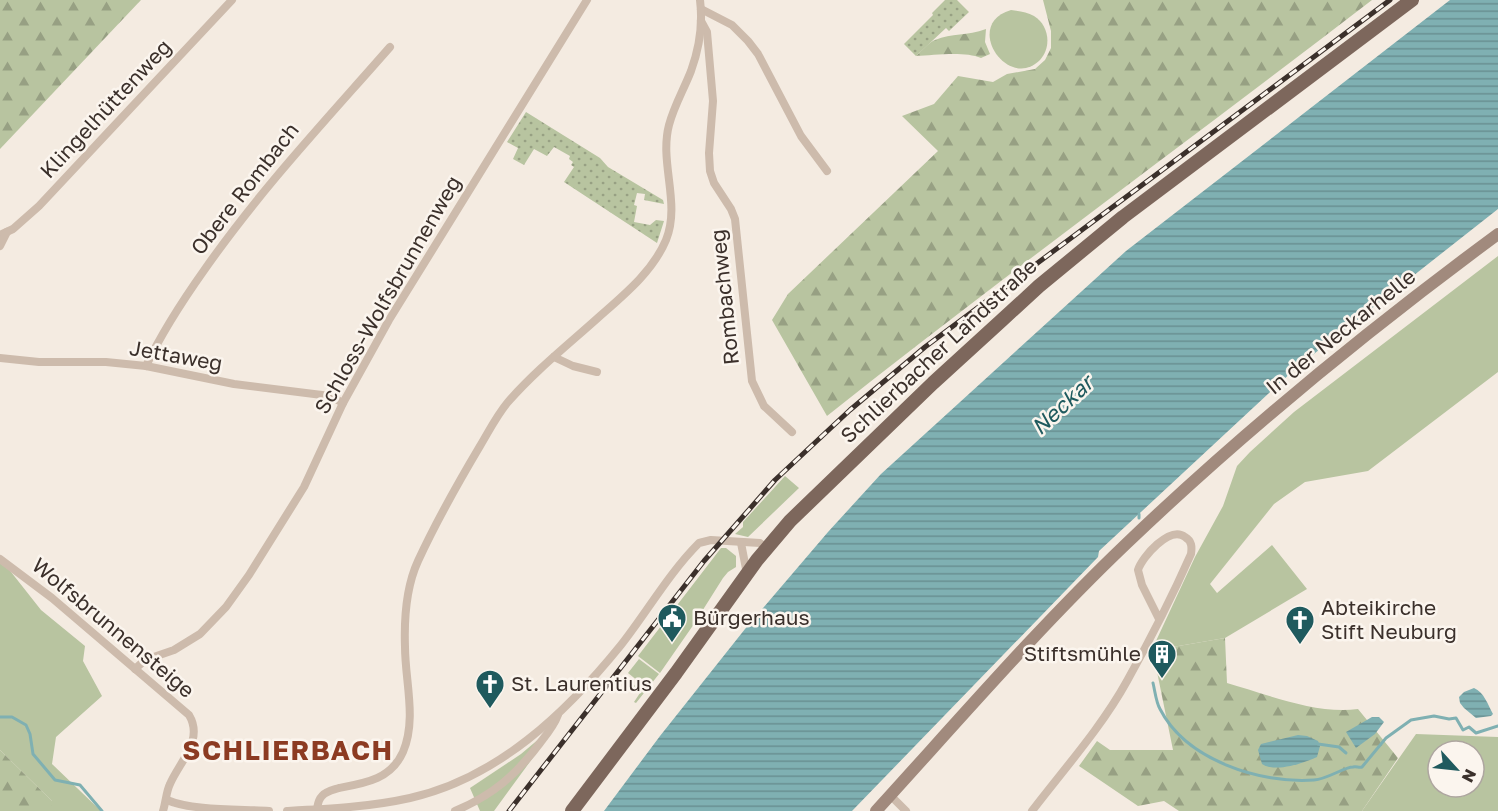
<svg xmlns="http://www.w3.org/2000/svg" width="1498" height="811" font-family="'Golos Text',sans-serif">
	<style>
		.grass { fill: #b8c4a0; fill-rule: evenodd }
		.forest { fill: url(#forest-firs) }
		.garden { fill: url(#garden-dots) }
		.water { fill: url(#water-rules) }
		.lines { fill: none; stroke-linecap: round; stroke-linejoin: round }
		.stream { stroke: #7fb0b2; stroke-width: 3 }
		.street { stroke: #cdbbac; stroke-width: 8 }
		.secondary { stroke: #a18a7d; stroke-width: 12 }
		.primary { stroke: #7d675c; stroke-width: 14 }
		.rail-casing { stroke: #3b302b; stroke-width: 5 }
		.rail { stroke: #fbf5ee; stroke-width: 3; stroke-dasharray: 9; stroke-linecap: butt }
		.labels { text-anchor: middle; stroke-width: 5; stroke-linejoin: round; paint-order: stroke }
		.street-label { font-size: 21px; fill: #3b302b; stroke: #fbf5ee }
		.poi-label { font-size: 21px; fill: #3b302b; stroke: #fbf5ee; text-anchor: start }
		.water-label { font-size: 22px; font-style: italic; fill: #1f5a5e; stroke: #fbf5ee }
		.district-label { font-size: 27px; font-weight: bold; letter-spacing: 1.5px; fill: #8c3b22; stroke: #fbf5ee }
	</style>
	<defs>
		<pattern id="forest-firs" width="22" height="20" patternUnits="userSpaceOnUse" patternTransform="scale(1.5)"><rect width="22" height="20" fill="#b8c4a0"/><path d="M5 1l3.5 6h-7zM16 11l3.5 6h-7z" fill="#97a083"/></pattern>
		<pattern id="garden-dots" width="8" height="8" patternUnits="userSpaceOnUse" patternTransform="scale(1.5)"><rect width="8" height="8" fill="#b8c4a0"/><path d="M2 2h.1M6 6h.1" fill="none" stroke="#97a083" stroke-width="1.8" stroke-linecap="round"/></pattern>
		<pattern id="water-rules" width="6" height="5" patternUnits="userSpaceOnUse" patternTransform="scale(1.5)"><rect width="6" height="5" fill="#7fb0b2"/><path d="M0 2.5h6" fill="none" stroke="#699091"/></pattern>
	</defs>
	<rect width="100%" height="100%" fill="#f4ebe1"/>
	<g class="grass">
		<path d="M1011 10C1019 11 1027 12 1034 16 1049 25 1052 47 1040 60 1008 92 962 24 1011 10Z"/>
		<polygon points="1498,256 1498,372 1368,471 1305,482 1274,504 1210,584 1217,593 1272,545 1307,589 1225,638 1161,649 1156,641 1195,557 1223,506 1237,466 1250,452 1294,412"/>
		<polygon points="785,476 799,488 748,537 735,534 743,527 743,522"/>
		<polygon points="721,548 726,548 736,556 736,567 728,572 723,578 694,624 660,673 638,656"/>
		<polygon points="0,558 41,610 85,646 83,661 102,696 56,737 52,764 101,811 52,811 52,801 0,750"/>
		<polygon points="639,659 659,674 636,703 634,702 640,693 633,687 638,681 628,673"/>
		<polygon points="559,722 494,811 480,811 470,788 521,754"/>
		<path d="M1416 734 1498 737V811H1362ZM1438 751H1474V787H1438Z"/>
	</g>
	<g class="forest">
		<polygon points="0,0 141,0 0,149"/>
		<path d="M1043 0H1372C1191 139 1006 274 827 416L772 320 788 294 938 151 902 116 934 104 958 76 993 82 1007 74 1035 69 1045 60 1051 48V31Z"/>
		<path d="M986 29 985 42 990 54 981 58C965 51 935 55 916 56 922 51 928 43 935 40 952 33 967 36 986 29Z"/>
		<path d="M1225 638 1227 683C1266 694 1317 715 1358 709L1398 758 1362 811H1179L1164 801 1138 806 1079 766 1097 741 1110 750H1173L1155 662 1161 649Z"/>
		<polygon points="0,750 52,801 52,811 0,811"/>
	</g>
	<g class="garden">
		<polygon points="945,0 957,0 969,12 949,31 946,28 916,56 904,44 933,15 932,13"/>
		<polygon points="526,112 600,158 608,167 663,200 664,204 644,200 645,194 637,193 634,205 637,206 634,222 650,225 656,220 664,221 657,243 564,182 574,167 571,165 573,162 569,159 570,156 554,147 547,156 534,149 524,165 513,159 518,148 507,142"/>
	</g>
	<g class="water">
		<polygon points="1450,0 1498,0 1498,209 1296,368 1099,551 1098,557 852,811 604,811 660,736 745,629 828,532 881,474 1126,251"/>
		<path d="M1474 688C1484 692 1488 705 1493 714L1491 716 1476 718 1464 708 1460 703 1459 697 1464 692Z"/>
		<polygon points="1372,717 1379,717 1384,722 1375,734 1356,748 1346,732"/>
		<path d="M1298 735 1307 736 1318 741 1320 746 1317 757C1304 763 1275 773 1262 764L1258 750 1261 744Z"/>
	</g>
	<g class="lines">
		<g class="stream">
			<polyline points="1139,514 1139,518"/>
			<path d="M1153 683C1155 691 1156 702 1160 709 1186 760 1260 784 1314 780 1328 779 1344 767 1353 767 1356 766 1359 768 1362 767L1386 738 1411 720 1434 716 1449 719 1456 718 1463 730 1469 727 1476 733 1498 726"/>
			<polyline points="0,717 12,717 26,725 30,734 33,754 55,780 80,785 102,811"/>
			<polyline points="1318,744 1339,747 1346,753"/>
		</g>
		<g class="street">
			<polyline points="701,9 732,25 748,41 758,54 801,136 827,171"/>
			<polyline points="701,21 707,32 713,101 709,153 710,171 714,183 731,209 735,219 752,381 764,406 792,432"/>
			<polyline points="0,235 13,229 39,206 232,0"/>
			<polyline points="0,246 7,232"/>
			<polyline points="554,357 573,366 597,372"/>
			<polyline points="0,358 39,362 106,362 146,366 234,384 330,396 343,403"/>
			<path d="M146 366C162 332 183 300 205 269 261 189 326 120 390 47"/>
			<polyline points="741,543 747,574"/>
			<path d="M0 559 52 598 189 715C204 740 180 761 170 784 166 792 166 802 163 811"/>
			<polyline points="135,669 145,660 174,650 200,634 226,607 249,575 304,487 343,403 389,320 587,0"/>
			<polyline points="890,795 906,811"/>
			<path d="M167 800C192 811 241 809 269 811"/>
			<path d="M317 809C318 804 318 800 322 796 326 791 333 790 339 788 366 783 391 779 403 752 417 719 405 681 405 647 404 618 406 587 418 561 436 522 458 483 480 446 489 431 497 415 508 402 536 370 569 344 600 316 625 294 653 271 666 240 681 203 659 163 669 125 674 106 684 89 691 71 699 49 703 24 700 0"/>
			<path d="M287 811C328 809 370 807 410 798 498 778 566 713 621 645 647 612 669 573 699 543L711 540 760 543 766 548"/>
			<path d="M455 811C493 795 516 775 540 743 547 734 554 726 558 715"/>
			<path d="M1032 811C1064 769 1101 728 1127 681 1150 640 1172 597 1191 554 1192 547 1192 541 1185 537 1170 525 1142 557 1138 570L1142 585 1159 619"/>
		</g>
		<path class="secondary" d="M876 811C958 721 1038 628 1126 544 1243 432 1368 330 1498 234"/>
		<polyline class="primary" points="572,811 676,673 757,560 790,521 933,383 1002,320 1039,286 1123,217 1412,0"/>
		<g class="rail-casing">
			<polyline id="rail" points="509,811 704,561 775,480 850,410 925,347 1390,0"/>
		</g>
		<use href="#rail" class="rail"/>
	</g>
	<defs>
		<g id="civic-pin" transform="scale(1.5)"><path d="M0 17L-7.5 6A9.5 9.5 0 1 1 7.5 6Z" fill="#1f5a5e" stroke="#fbf5ee"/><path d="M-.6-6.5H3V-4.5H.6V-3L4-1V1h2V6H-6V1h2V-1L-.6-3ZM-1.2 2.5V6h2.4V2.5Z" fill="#fff"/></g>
		<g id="church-pin" transform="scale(1.5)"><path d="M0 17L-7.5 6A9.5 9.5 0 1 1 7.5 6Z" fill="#1f5a5e" stroke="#fbf5ee"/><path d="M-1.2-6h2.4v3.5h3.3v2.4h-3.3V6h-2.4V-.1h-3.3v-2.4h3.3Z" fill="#fff"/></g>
		<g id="building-pin" transform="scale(1.5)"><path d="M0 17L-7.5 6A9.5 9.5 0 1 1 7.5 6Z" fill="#1f5a5e" stroke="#fbf5ee"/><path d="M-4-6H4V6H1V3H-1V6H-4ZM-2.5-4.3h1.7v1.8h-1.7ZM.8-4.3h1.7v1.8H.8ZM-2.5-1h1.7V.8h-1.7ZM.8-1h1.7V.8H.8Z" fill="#fff"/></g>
	</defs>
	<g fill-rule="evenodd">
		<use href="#civic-pin" x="672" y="618"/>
		<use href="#church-pin" x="1300" y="620"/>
		<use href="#building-pin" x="1162" y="654"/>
		<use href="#church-pin" x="490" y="684"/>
	</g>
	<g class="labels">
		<g class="street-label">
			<text transform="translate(106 109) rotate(-47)" y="7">Klingelhüttenweg</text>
			<text transform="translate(245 189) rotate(-52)" y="7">Obere Rombach</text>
			<text transform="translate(388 295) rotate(-60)" y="7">Schloss-Wolfsbrunnenweg</text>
			<text transform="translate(725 297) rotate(-96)" y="7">Rombachweg</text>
			<text transform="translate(1341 332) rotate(-39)" y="7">In der Neckarhelle</text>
			<text transform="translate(939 351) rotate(-43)" y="7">Schlierbacher Landstraße</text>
			<text transform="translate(176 356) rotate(10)" y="7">Jettaweg</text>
			<text transform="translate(113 628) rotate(40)" y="7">Wolfsbrunnensteige</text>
		</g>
		<g class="poi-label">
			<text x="1321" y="615">Abteikirche<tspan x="1321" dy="24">Stift Neuburg</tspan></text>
			<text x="693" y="625">Bürgerhaus</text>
			<text x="1141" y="661" text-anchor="end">Stiftsmühle</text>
			<text x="511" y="691">St. Laurentius</text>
		</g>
		<g class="water-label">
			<text transform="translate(1062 405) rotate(-43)" y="8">Neckar</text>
		</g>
		<g class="district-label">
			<text x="288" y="760">SCHLIERBACH</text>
		</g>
	</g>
	<g transform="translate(1456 769) rotate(117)"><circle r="28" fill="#fbf5ee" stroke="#aea6a0" stroke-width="1.5"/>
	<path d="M0-4.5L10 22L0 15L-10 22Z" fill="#1f5a5e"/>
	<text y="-9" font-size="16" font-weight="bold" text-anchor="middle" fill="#3b302b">N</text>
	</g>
</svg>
